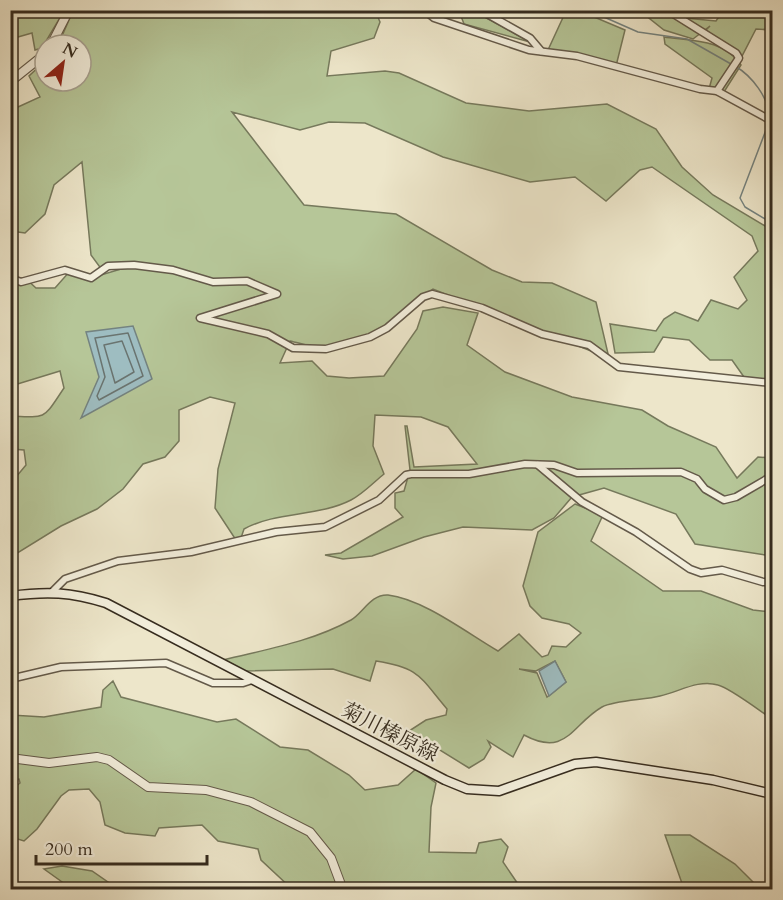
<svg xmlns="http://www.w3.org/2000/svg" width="783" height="900" font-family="Cardo,'Noto Serif JP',serif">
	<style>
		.green { fill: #b6c698; stroke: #76795c; stroke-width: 1.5; fill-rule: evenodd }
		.water { fill: #9ebdc1; stroke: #748380; stroke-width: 1.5 }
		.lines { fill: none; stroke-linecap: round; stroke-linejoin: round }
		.shore { stroke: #6a7470; stroke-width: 1.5 }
		.stream { stroke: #748380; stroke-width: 1.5 }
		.minor-casing { stroke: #645a4a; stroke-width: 9 }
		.tertiary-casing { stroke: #645a4a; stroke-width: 10 }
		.secondary-casing { stroke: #362c1f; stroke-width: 11 }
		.minor { stroke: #f3efdd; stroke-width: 6 }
		.tertiary { stroke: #f3efdd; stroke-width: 8 }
		.secondary { stroke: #f3efdd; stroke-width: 8 }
		.labels { text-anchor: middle; stroke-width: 4.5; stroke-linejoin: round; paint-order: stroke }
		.street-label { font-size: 21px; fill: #362c1f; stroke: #f3efdd }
	</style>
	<rect width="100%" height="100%" fill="#ede6ca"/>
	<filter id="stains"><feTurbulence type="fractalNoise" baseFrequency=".00333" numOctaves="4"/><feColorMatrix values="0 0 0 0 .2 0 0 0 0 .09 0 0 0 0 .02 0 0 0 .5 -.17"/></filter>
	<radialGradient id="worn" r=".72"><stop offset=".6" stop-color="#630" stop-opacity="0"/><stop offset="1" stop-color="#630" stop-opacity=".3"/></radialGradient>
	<g class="green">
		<path d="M375 10 380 22 374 38 331 51 327 76 385 71 399 73 466 103 529 111 607 104 656 129 682 167 713 195 772 230V380L744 377 732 360H710L689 340 663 337 654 352 615 353 610 324 656 331 664 319 675 312 698 321 711 300 738 309 747 300 734 277 758 251 752 236 652 167 640 170 606 201 575 177 530 182 443 157 365 123 329 122 300 130 232 112 304 205 396 214 492 270 522 282 552 283 596 302 609 358 433 289C398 317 371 346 323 347 313 348 300 343 290 341L280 363 312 361 327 376 349 378 384 376 417 329 423 311 443 307 478 313 467 345 505 372 572 397 642 410 668 426 716 447 737 478 758 457 772 458V548L765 555 695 544 676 514 604 488 572 497 554 518 532 530 463 527 424 537 372 556 343 559 325 555 341 553 403 517 395 508V493L404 491 410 470 405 426H407L414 467 477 464 448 427 421 417 375 415 373 446 384 474C374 482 363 494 351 500 318 517 277 511 244 529L241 538 236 540 215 508 218 469 235 403 210 397 179 410V441L165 457 143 464 123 489 97 509 61 526 11 557V483L26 465 24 450 11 449V416C48 418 43 419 64 388L60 371 11 386V279L25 278 36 288H55L70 271 91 278 131 266 102 270 91 255 82 162 54 185 45 214 25 233 11 231 10 98 18 107 40 97 29 76 45 61V81H81V45H58L73 11Z"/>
		<polygon points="10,11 11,10 64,11 42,48 35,50 32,33 11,39"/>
		<polygon points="459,11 474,11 530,42 464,24"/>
		<polygon points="566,11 580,11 625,30 616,66 548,50"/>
		<polygon points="640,11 682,11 685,18 716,21 723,11 772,11 772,30 756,29 741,58 706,30 710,26 693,39 664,30"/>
		<path d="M664 37C691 41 724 39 741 65L724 92 709 89 712 78 665 44Z"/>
		<path d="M575 504 603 515 591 541 663 591H701L753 610 772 612V719C760 711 730 688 718 685 698 679 679 692 660 696 645 700 615 700 602 707 572 724 567 758 524 735L513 757 488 741 491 747 484 759 469 768 409 731 426 720 446 715 447 709C419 676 420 668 376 661L370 681 333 669 241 671 223 660C267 649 311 642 351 620 363 613 371 594 388 595 423 599 467 633 498 651L519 634 542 657 548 655 552 646 566 647 581 633 569 624 542 618 530 606 523 586 538 532ZM555 661 566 682 547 697 537 673 519 669 536 671Z"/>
		<path d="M113 681 121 697 217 722 236 719 280 747 308 750 349 775 365 790 398 785 416 769 436 783 431 807 429 852 476 853 479 843 501 839 508 847 503 862 518 884 517 890 292 889 261 860 258 849 218 841 202 825 159 828 155 836 125 833 105 825 100 802 89 789 69 790 61 796 37 829 24 841 11 837C11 819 5 793 20 783L19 779 11 780V715L44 717 101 707 103 690Z"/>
		<polygon points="665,835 690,835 735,864 760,889 684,889"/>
		<polygon points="62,866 92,871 118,889 72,889 44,869"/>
	</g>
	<g class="water">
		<polygon points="133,326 152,379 81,418 99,377 86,332"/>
		<polygon points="555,661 566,682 549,696 539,671"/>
	</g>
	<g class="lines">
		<g class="shore">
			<polygon points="128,333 143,376 99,400 97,396 105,377 95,338"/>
			<polygon points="122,341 134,372 115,383 104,345"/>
		</g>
		<g class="stream">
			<polyline points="588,10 638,32 687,39 731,64"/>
			<path d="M735 66C752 76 769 98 769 117"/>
			<polyline points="769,122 740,198 745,207 772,223"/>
		</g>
		<g class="minor-casing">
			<g id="minor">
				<polyline points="424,10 434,18 529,50 577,56 700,89 717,91 772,121"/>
				<polyline points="480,10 530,38 541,51"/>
				<polyline points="667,10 736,53 739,58 717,91"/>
				<polyline points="10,278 21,282 65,270 91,278 108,266 134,265 173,270 213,282 247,281 277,294 200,318 268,334 293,348 326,349 370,337 387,328 423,297 432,294 482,308 542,334 589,345 619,367 772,383"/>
				<polyline points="538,465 582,502 636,532 690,569 701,573 722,570 763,582 772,582"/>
				<polyline points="52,592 65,579 118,561 191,552 276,532 325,527 379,500 406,475 411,474 469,474 525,464 554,465 577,473 681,472 697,479 705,489 724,500 736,497 772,476"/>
				<polyline points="10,679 61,667 166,663 213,683 243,683 252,680"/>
			</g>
		</g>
		<g class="tertiary-casing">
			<g id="tertiary">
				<polyline points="51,45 69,10"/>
				<polyline points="10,82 45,54"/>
				<polyline points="10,758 49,763 97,757 109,760 148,787 206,790 251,802 310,832 331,858 343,890"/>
			</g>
		</g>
		<g class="secondary-casing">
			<path id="secondary" d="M10 596C47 591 71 592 106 603L445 780 467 789 499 791 575 764 596 762 713 780 772 794"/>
		</g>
		<use href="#minor" class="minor"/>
		<use href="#tertiary" class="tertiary"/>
		<use href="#secondary" class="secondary"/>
	</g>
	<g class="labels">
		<g class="street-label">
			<text transform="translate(390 732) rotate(27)" y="7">菊川榛原線</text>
		</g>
	</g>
	<rect width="783" height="900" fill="none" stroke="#ede6ca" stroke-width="36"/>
	<rect x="12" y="12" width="759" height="876" fill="none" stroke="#362c1f" stroke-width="3"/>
	<rect x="18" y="18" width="747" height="864" fill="none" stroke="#362c1f" stroke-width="1.5"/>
	<g transform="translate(63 63) rotate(29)"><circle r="28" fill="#f3efdd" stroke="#a7a191" stroke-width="1.5"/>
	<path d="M0-4.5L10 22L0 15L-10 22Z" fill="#8f2418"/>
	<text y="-9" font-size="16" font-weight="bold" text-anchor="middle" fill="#362c1f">N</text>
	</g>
	<path d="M36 855v9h171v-9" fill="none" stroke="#362c1f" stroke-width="3"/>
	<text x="45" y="855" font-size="18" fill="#362c1f" stroke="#f3efdd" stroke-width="4.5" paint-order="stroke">200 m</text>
	<rect width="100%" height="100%" filter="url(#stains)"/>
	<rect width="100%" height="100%" fill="url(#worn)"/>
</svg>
